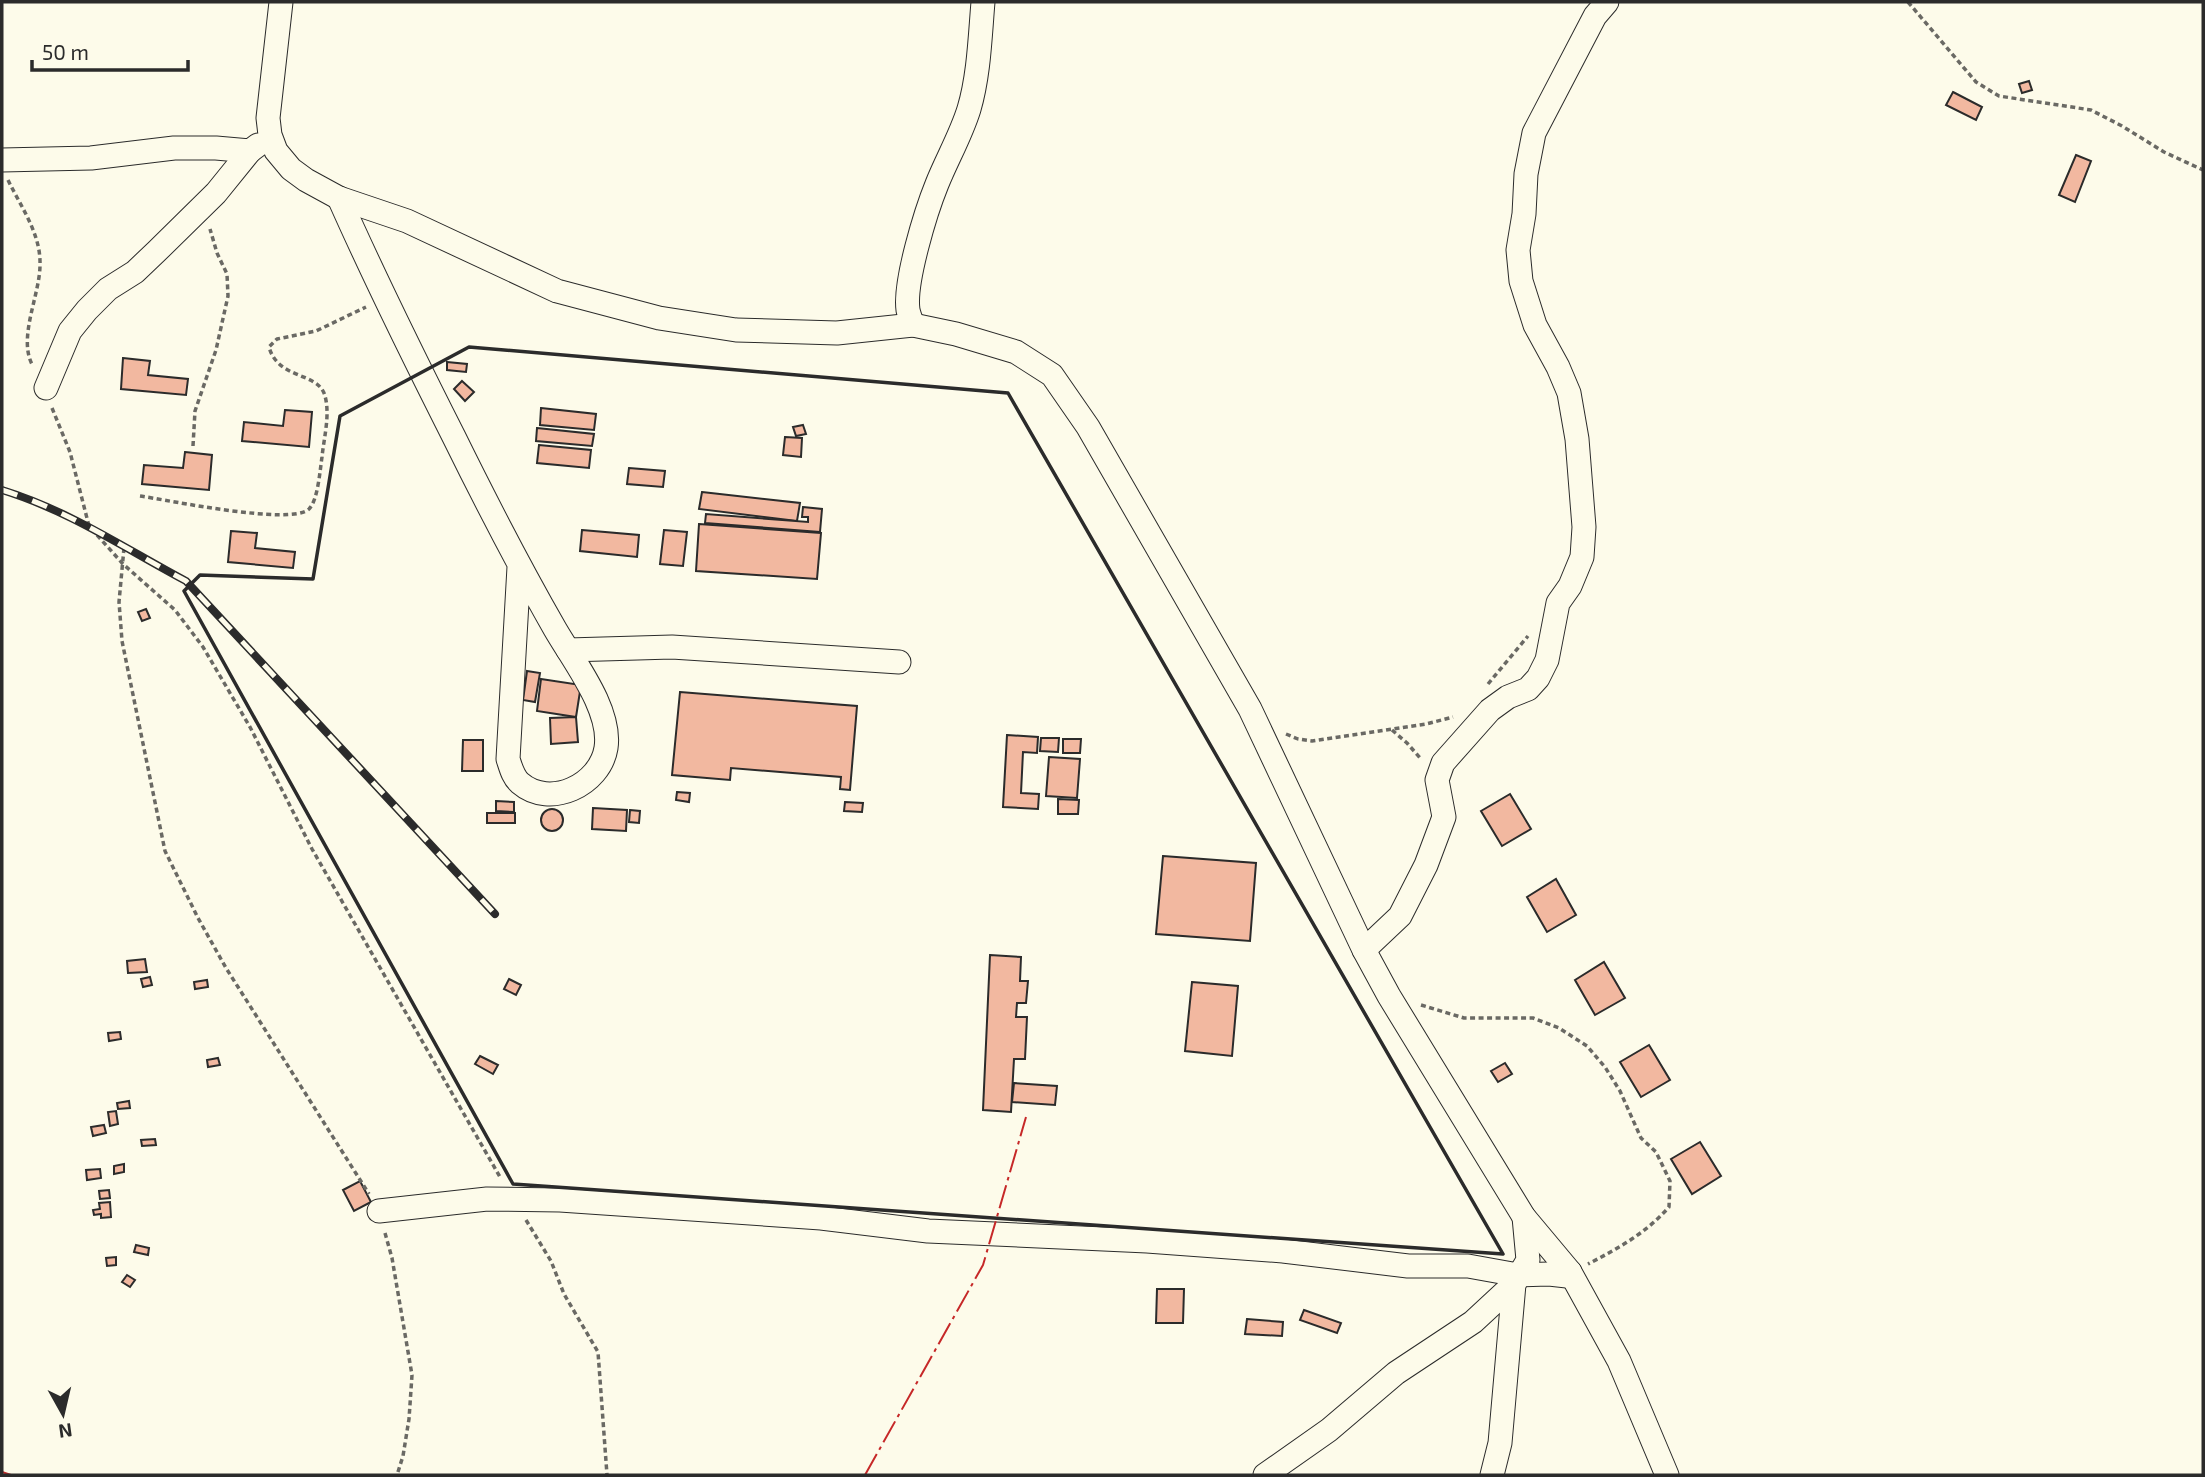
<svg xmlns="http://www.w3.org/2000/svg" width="2205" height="1477" font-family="'Exo 2',sans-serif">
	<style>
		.building { fill: #f2b8a0; stroke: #2b2b2b; stroke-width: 2 }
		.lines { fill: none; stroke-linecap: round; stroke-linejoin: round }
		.minor-casing { stroke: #2b2b2b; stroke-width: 25 }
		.path { stroke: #6a6964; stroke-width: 3.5; stroke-dasharray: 5 3.5; stroke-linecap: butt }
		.minor { stroke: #fdfbea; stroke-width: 23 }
		.rail-casing { stroke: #2b2b2b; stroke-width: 8 }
		.rail { stroke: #fdfbea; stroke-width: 5; stroke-dasharray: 16; stroke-linecap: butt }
		.wall { stroke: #2b2b2b; stroke-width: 3.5 }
		.power { stroke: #c62828; stroke-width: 2; stroke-dasharray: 24 5 3.5 5; stroke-linecap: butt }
	</style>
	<rect width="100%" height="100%" fill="#fdfbea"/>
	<g class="building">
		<polygon points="2029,81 2032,90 2022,93 2019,84"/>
		<polygon points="1953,92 1982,107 1976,120 1946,105"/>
		<polygon points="2076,155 2091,161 2075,202 2059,195"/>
		<polygon points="123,358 150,361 148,375 188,379 186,395 121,389"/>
		<polygon points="447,362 467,364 466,372 447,370"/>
		<polygon points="462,381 474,392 465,401 454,389"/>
		<polygon points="541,408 596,414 594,430 540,425"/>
		<polygon points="285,410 312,412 309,447 242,441 244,422 283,426"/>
		<polygon points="803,425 806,434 796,436 793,427"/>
		<polygon points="537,428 594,434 592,446 536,441"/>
		<polygon points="785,437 802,438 801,457 783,455"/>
		<polygon points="539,445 591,450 589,468 537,463"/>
		<polygon points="185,452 212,455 209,490 142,484 144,465 183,468"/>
		<polygon points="629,468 665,471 663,487 627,484"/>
		<polygon points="702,492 800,503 797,521 699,509"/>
		<polygon points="803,507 822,509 820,532 705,523 706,514 808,522 808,517 802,517"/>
		<polygon points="699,524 821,533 817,579 696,571"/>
		<polygon points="582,530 639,535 637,557 580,551"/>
		<polygon points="664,530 687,532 683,566 660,564"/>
		<polygon points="231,531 257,533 255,548 295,552 293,568 228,562"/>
		<polygon points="146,609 150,618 142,621 138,612"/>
		<polygon points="527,671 540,673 535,702 523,700"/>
		<polygon points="541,679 581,685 576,717 537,711"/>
		<polygon points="680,692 857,706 850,790 840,789 841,777 731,768 730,780 672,775"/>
		<polygon points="576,717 578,742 551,744 550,718"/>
		<polygon points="1007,735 1038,737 1037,753 1023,752 1021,793 1039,794 1038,809 1003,807"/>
		<polygon points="1041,738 1059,738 1058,752 1040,751"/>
		<polygon points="1063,739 1081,739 1080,753 1063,753"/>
		<polygon points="463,740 483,740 483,771 462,771"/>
		<polygon points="1049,757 1080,759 1077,798 1046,796"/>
		<polygon points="677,792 690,793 689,802 676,800"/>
		<polygon points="1510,794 1531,829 1502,846 1481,811"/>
		<polygon points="1058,799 1079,800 1078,814 1058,814"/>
		<polygon points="496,801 514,802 514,812 496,811"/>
		<polygon points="845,802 863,803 862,812 844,811"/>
		<polygon points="593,808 627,810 626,831 592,829"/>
		<circle cx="552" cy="820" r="11"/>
		<polygon points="630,810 640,811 639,823 629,822"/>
		<rect x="487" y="813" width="28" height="10"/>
		<polygon points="1163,856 1256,863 1250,941 1156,934"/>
		<polygon points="1556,879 1576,915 1547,932 1527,897"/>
		<polygon points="990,955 1021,957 1020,981 1028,981 1026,1003 1017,1003 1016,1017 1027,1017 1025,1059 1014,1059 1011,1112 983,1110"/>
		<polygon points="145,959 147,972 128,973 127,961"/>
		<polygon points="1604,962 1625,998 1595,1015 1575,980"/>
		<polygon points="150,977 152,985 143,987 141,979"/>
		<polygon points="509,979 521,985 516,995 504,989"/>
		<polygon points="207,980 208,987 195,989 194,982"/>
		<polygon points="1192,982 1238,986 1232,1056 1185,1051"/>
		<polygon points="120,1032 121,1039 109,1041 108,1033"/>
		<polygon points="1649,1045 1670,1080 1641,1097 1620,1062"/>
		<polygon points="480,1056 498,1065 493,1074 475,1064"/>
		<polygon points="218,1058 220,1065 208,1067 207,1060"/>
		<polygon points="1505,1063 1512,1074 1498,1082 1491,1071"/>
		<polygon points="1014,1083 1057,1086 1055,1105 1012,1102"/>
		<polygon points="129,1101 130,1108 118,1109 117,1103"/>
		<polygon points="116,1111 118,1124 110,1126 108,1112"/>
		<polygon points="104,1125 106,1133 93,1136 91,1127"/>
		<polygon points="155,1139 156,1145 142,1146 141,1140"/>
		<polygon points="1700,1142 1721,1176 1692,1194 1671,1159"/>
		<polygon points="124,1164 124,1172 114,1174 114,1166"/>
		<polygon points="100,1169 101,1178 87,1180 86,1170"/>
		<polygon points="360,1181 371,1202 354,1211 343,1190"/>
		<polygon points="109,1190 110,1198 100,1199 99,1191"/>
		<polygon points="110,1202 111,1217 101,1218 101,1214 94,1215 93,1210 100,1209 99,1203"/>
		<polygon points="136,1245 149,1248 148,1255 134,1252"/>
		<polygon points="116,1257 116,1265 107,1266 106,1258"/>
		<polygon points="127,1275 135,1280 130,1287 122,1282"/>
		<polygon points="1157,1289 1184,1289 1183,1323 1156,1323"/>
		<polygon points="1304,1310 1341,1323 1337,1333 1300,1320"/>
		<polygon points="1247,1319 1283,1322 1282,1336 1245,1334"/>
	</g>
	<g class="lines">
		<g class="minor-casing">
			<g id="minor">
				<polyline points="281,2 268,118 270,135 276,151 291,169 306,180 339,198 407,221 557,291 659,318 736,330 837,333 913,325 956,334 1016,352 1052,375 1088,427 1250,709 1364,950 1389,996 1524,1217 1570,1272 1619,1361 1667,1475"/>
				<polyline points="2,160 91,158 174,148 216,148 250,151 258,145"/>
				<path d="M339 198C375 279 414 358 454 437 486 502 519 566 555 629 574 662 612 710 606 748 600 785 550 809 520 783 513 777 511 768 508 759L519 567"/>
				<path d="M913 325C911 320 909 315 908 310 904 282 926 211 937 184 947 159 961 135 969 109 979 75 980 37 983 2"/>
				<polyline points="46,388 70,331 87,310 108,289 135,272 157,251 216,193 250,151"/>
				<polyline points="568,650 672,647 899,662"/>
				<polyline points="1364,950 1400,916 1426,865 1444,817 1437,780 1443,763 1490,710 1508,697 1528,689 1538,678 1547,660 1558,603 1570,586 1582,557 1584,527 1577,439 1569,393 1558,367 1535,325 1521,281 1518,250 1524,214 1526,174 1534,133 1595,16 1607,2"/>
				<polyline points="379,1211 487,1199 560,1200 821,1218 928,1231 1147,1241 1283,1251 1408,1266 1468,1266 1518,1275 1549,1274 1567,1276 1570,1272"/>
				<polyline points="1265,1475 1329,1430 1396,1373 1473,1322 1514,1284 1528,1260 1524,1217"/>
				<polyline points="1492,1475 1500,1443 1514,1284"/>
			</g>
		</g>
		<g class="path">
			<polyline points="1908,2 1976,82 1999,96 2091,110 2122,126 2164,152 2203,170"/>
			<path d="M8 180C21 207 41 234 40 265 40 295 17 339 33 366"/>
			<polyline points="52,408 70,452 89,526 123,564 175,610 203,647 250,727 312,849 500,1177"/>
			<polyline points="193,446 195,411 216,350 228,296 227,274 217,253 210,229"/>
			<path d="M140 496C168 500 291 526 309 509 318 500 320 470 322 457 324 437 331 412 324 393 315 372 278 379 269 347L277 339 316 331 366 307"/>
			<polyline points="124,548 119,602 122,641 165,851 198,918 226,968 369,1194"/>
			<polyline points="1488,684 1528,636"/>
			<polyline points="1392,730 1407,743 1421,759"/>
			<polyline points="1286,734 1298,739 1312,741 1426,724 1453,717"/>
			<path d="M1421 1005 1464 1018H1533L1559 1028 1587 1046 1605 1067 1620 1091 1641 1138 1656 1152 1670 1181 1669 1207C1646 1233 1619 1248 1588 1264"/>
			<polyline points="526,1220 551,1261 564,1294 598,1352 607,1475"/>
			<polyline points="385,1233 392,1258 412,1375 409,1419 403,1456 397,1475"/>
		</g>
		<use href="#minor" class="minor"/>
		<g class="rail-casing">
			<path id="rail" d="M2 490C70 511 124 548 186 581L495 914"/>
		</g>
		<use href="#rail" class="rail"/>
		<polygon class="wall" points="469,347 1008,393 1503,1254 513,1184 184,591 200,575 313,579 340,416"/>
		<g class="power">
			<polyline points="2,1472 11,1475"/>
			<polyline points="865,1475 983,1265 1026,1117"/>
		</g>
	</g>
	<rect width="2205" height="1477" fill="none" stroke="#2b2b2b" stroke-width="7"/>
	<g transform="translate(63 1414) rotate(172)" stroke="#fdfbea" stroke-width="5" paint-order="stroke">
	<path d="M0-5L12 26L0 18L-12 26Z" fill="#2b2b2b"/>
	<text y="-10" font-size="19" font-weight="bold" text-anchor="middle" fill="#2b2b2b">N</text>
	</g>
	<path d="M32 60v10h156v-10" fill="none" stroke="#2b2b2b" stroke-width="3.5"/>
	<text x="42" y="60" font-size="21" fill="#2b2b2b" stroke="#fdfbea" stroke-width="5" paint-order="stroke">50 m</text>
</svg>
